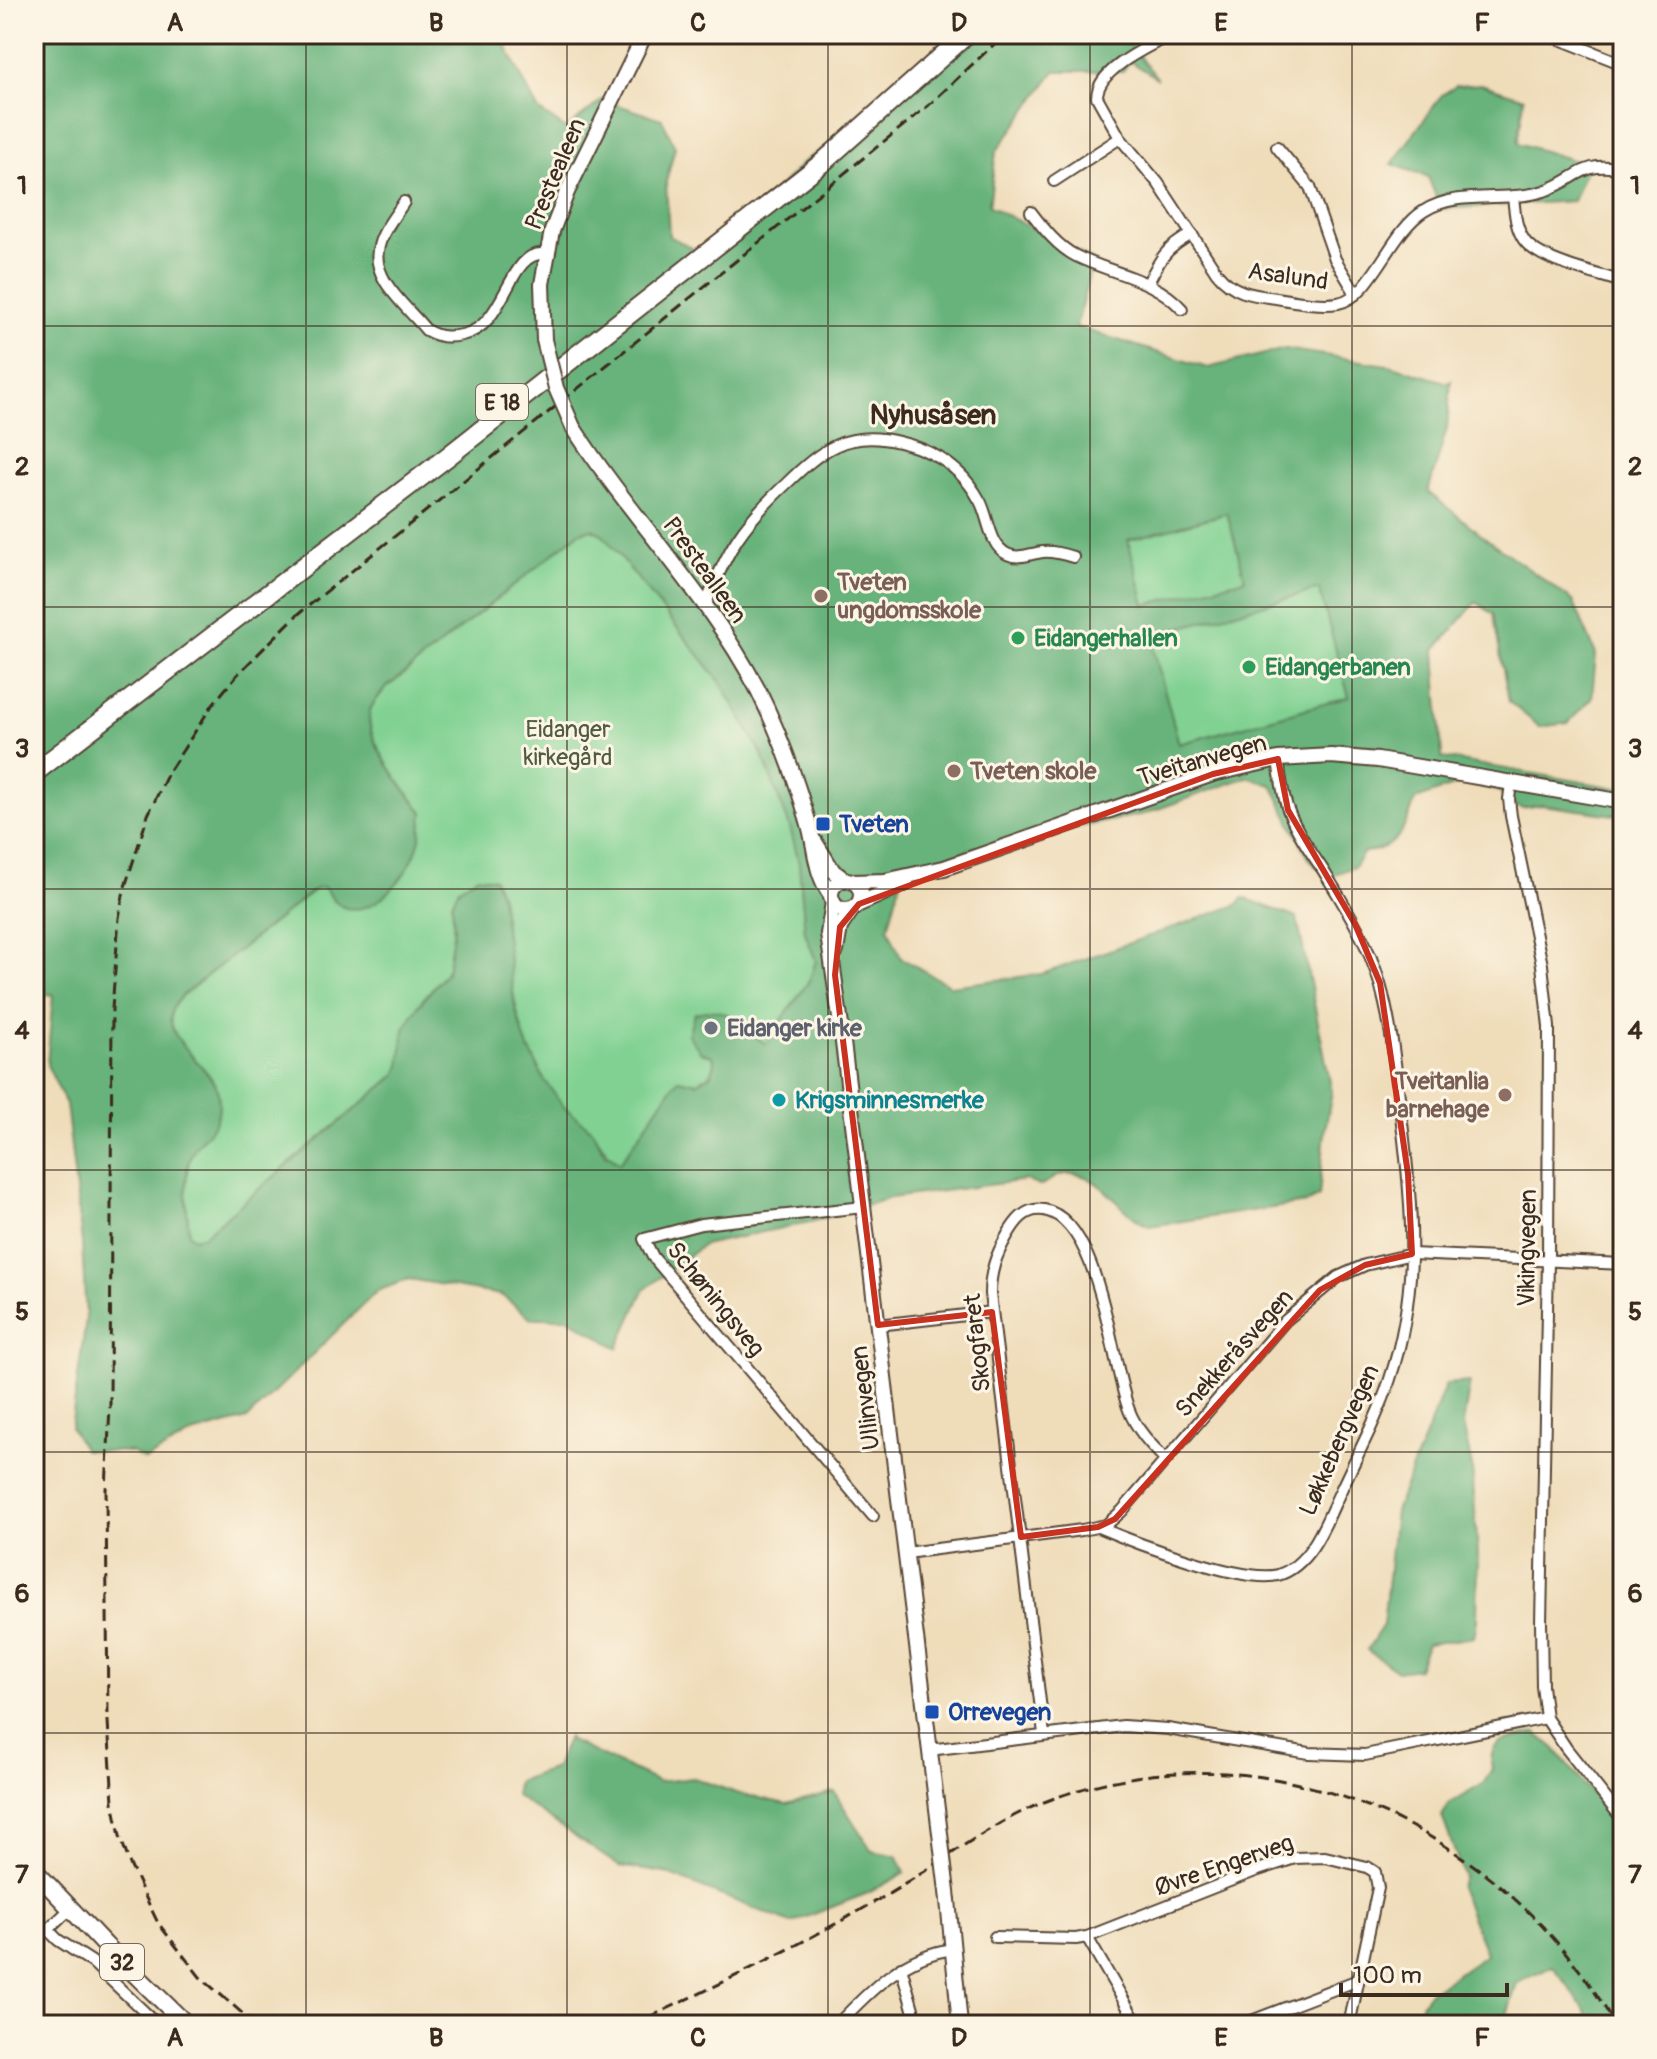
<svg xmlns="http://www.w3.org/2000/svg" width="1657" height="2059" font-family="Pangolin,sans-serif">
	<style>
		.green { fill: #80d192; stroke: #5e7e58; stroke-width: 2 }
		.forest { fill: #68b37c; stroke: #526e4d; stroke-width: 2; fill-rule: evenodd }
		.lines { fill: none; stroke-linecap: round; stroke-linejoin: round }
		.stream { stroke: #4daecc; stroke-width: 3 }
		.street-casing { stroke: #564535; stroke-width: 14 }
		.secondary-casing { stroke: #564535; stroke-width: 18 }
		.primary-casing { stroke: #564535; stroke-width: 20 }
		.highway-casing { stroke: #564535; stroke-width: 22 }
		.street { stroke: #fff; stroke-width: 10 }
		.secondary { stroke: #fff; stroke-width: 14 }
		.primary { stroke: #fff; stroke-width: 16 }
		.highway { stroke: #fff; stroke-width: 18 }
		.rail { stroke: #3b2a1e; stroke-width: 3; stroke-dasharray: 12 6; stroke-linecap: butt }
		.secondary-bridge-casing { stroke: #564535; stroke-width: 18; stroke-linecap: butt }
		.secondary-bridge { stroke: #fff; stroke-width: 14 }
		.marked { fill: none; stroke: #c8321e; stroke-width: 6; stroke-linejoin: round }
		.grid { fill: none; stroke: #3b2a1e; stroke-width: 2; stroke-opacity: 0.55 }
		.education-dot { fill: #8d6e63; stroke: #fcf5e5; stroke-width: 3 }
		.leisure-dot { fill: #2e9e5b; stroke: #fcf5e5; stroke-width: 3 }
		.transit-dot { fill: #1a4fb4; stroke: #fcf5e5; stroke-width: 3 }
		.worship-dot { fill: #6b7280; stroke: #fcf5e5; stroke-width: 3 }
		.culture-dot { fill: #0f9aa8; stroke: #fcf5e5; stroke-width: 3 }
		.labels { text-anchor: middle; stroke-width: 6; stroke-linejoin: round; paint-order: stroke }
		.shield { fill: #fcf5e5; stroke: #75675a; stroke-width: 2 }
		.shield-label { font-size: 22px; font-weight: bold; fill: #3b2a1e }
		.street-label { font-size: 24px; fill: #3b2a1e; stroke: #fcf5e5 }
		.education-label { font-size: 24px; font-weight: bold; fill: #785e54; stroke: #fcf5e5; text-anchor: start }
		.leisure-label { font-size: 24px; font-weight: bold; fill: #27864d; stroke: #fcf5e5; text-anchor: start }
		.park-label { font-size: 24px; fill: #505c41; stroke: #fcf5e5 }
		.transit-label { font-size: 24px; font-weight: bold; fill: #164399; stroke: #fcf5e5; text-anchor: start }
		.worship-label { font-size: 24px; font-weight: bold; fill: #5b616d; stroke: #fcf5e5; text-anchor: start }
		.culture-label { font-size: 24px; font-weight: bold; fill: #0d838f; stroke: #fcf5e5; text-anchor: start }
		.quarter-label { font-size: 28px; font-weight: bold; fill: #3b2a1e; stroke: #fcf5e5 }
		.neatline { fill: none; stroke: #3b2a1e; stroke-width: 3 }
		.grid-label { font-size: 26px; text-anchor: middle; font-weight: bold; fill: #3b2a1e }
	</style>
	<rect width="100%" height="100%" fill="#fcf5e5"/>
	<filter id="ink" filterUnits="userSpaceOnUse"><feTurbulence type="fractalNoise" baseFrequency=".0125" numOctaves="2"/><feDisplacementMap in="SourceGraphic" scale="16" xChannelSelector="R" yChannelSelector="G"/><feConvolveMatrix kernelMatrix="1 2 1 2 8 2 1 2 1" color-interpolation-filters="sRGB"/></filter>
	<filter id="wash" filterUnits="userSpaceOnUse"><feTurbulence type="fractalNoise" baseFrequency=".006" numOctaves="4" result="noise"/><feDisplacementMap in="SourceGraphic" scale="32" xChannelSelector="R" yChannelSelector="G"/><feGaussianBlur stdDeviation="1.8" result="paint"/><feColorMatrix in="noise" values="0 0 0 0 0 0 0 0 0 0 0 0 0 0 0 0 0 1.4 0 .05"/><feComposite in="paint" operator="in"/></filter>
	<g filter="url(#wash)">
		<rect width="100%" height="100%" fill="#efdcb9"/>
		<g class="green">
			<polygon points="1228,513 1246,579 1145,606 1127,540"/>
			<path d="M592 529 602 534 722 684 762 754 790 827 799 863 805 932 816 961 809 981 765 1044 734 1016 701 1052 713 1056 715 1065 710 1075 697 1083 678 1079 620 1163C603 1152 601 1139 588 1127 580 1120 571 1114 564 1107 511 1050 510 968 501 896L452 903C454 922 455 961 443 976 435 987 422 997 416 1010 409 1029 405 1059 396 1075L203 1236 194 1238 189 1234C187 1213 184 1186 188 1165 194 1133 224 1135 218 1094 214 1067 161 1040 172 1010 173 1005 180 999 183 995L315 889 324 887 334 901 423 812C406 792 362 737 370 710 373 703 380 695 385 689L580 532Z"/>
			<polygon points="1319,589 1349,697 1179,744 1149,636"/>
		</g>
		<g class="forest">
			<path d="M34 34H507V48L538 110 566 129 602 100 662 119 675 147 666 182 669 236 699 252 723 243 805 161 874 116 948 34H1121L1158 79 1130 61 1123 71H1055L996 152 989 206 1093 260 1076 327 1208 368 1285 349 1393 366 1448 383 1451 381 1447 428 1428 492 1487 539 1573 601 1596 654 1592 698 1568 723 1540 727 1509 702 1493 614 1476 602 1435 650 1442 758 1623 789V816L1542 805 1522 808 1512 805 1499 791 1461 783 1416 799C1403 828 1401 849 1364 852L1354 867 1335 874 1316 867 1308 857 1272 785 1247 777 1144 814 973 848 901 879 888 928 901 958 951 986 1042 974 1237 905 1244 898 1297 918 1332 1092 1325 1130 1319 1196 1306 1203 1149 1226C1118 1214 1099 1165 1060 1175 1053 1177 1046 1184 1039 1186L1026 1180 890 1198 814 1221 703 1245 644 1290 618 1348 568 1318H531L501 1295 409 1279 377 1291 247 1419 192 1434 145 1460 131 1452 84 1450 71 1428 86 1319 82 1242 66 1104 47 1065 53 994 34 995ZM1227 513 1245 579 1145 605 1128 540ZM592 529 602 534 722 684 762 754 790 827 799 863 805 932 816 961 809 981 765 1044C742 1027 727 1001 694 1014L688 1035 701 1052 713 1056 715 1065 710 1075 697 1083 678 1079 620 1163 606 1154 591 1129 564 1107 545 1081 526 1043 515 1008 501 896 494 879 478 876 459 888 452 903 454 928 447 972 418 1006 404 1029 400 1067 396 1075 203 1236 194 1238 189 1234C187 1213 184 1185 188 1165 194 1133 224 1135 218 1094 214 1067 161 1040 172 1010 173 1005 180 999 183 995L315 889 324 887C330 895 336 905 346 908 380 915 412 870 419 842 422 833 422 822 423 812 406 792 362 738 370 710 373 703 380 695 385 689L580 532ZM1319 589 1349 697 1179 744 1150 636Z"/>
			<polygon points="1481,84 1524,98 1518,143 1588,165 1573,201 1441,209 1428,177 1392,164 1442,95 1456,86"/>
			<polygon points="1470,1382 1463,1424 1472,1467 1478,1555 1477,1620 1474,1637 1427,1644 1418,1668 1397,1671 1367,1650 1383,1625 1395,1511 1446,1384"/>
			<path d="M1536 1733 1554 1748 1623 1832V2025H1594L1584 2008 1553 1966 1517 1983 1504 2025H1414L1422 2002 1429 1993 1486 1954 1459 1887 1464 1877 1442 1816 1449 1804 1483 1784 1492 1769C1486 1738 1512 1739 1536 1733Z"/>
			<polygon points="568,1737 570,1741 658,1782 694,1778 736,1793 786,1804 834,1792 872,1851 897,1856 905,1873 868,1893 791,1923 665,1873 619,1866 515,1795 518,1781 555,1768"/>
		</g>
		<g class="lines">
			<polyline class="stream" points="34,2016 39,2025"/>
		</g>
	</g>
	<g filter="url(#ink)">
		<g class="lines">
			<g class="street-casing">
				<g id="street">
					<path d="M1172 34C1150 46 1097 69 1097 97L1120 138 1158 183 1217 273C1233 293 1252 295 1276 298 1295 301 1320 306 1338 303 1372 297 1390 232 1424 211 1458 189 1506 203 1544 191 1579 179 1581 160 1623 169"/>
					<polyline points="1547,34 1623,64"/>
					<polyline points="1277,147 1310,187 1335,259 1356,294"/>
					<polyline points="1054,181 1120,138"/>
					<path d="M1513 197C1515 212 1515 227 1524 240 1538 261 1598 274 1623 282"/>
					<path d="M404 202C395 216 383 230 379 246 369 278 408 307 426 330 438 337 448 338 462 335 508 326 507 249 546 254"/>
					<path d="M1031 212C1043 228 1058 247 1076 256 1112 274 1154 278 1182 309"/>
					<path d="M1148 283C1161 257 1166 248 1192 234"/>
					<path d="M706 604C728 548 742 525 786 484 821 450 847 429 899 442 920 447 942 457 958 472 967 480 974 490 980 501 989 517 989 545 1007 554 1019 560 1031 553 1043 552 1053 551 1063 554 1073 557"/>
					<polyline points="1511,783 1509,799 1511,816 1542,965 1549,1027 1548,1260 1541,1623 1542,1686 1546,1718 1566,1748 1623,1820"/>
					<polyline points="34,1022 37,1027 36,1042"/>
					<polyline points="864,1207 701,1224 644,1239 653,1257 873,1516"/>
					<polyline points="878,1325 992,1312"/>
					<path d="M1098 1527C1133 1542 1244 1584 1278 1575 1312 1565 1327 1519 1341 1490 1358 1453 1378 1417 1390 1379 1420 1288 1413 1208 1401 1115 1396 1071 1392 1026 1380 984 1368 942 1345 906 1323 870 1310 851 1295 829 1287 807 1282 791 1280 776 1278 759"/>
					<polyline points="906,1553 1082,1530 1106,1525 1122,1511 1286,1320 1338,1277 1365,1265 1412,1254 1623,1264"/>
					<path d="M1044 1734 990 1294C990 1272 996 1255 1007 1236 1015 1222 1025 1207 1044 1210 1101 1220 1111 1364 1129 1410 1136 1429 1151 1445 1165 1459"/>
					<polyline points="929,1750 1123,1726 1168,1729 1309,1753 1365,1755 1546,1718"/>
					<polyline points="70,1909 48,1930 58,1940 92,1962 158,2025"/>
					<polyline points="995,1937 1076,1939 1087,1937 1255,1871 1295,1858 1325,1857 1367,1867 1375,1872 1378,1888 1349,2025"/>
					<polyline points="1087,1937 1138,2025"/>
					<polyline points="901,1967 913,2009 914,2025"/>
					<path d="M837 2025C870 1990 904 1955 954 1949"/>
					<polyline points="1241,2025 1358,1980"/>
				</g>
			</g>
			<g class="secondary-casing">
				<g id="secondary">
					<polyline points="544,340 542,284 552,231 567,192 645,34"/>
					<path d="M573 427C631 518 708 594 758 690 779 732 795 776 808 821 816 846 814 873 831 895"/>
					<polyline points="815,842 833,871 845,880"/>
					<circle cx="846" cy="895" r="15"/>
					<polyline points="853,882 885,881 944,868 1213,774 1278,759 1331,756 1378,760 1623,802"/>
					<polyline points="833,902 828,934 840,1018 938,1817"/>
					<polyline points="859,904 906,883"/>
					<polyline points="836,951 840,927 853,908"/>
					<polyline points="948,1900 960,2025"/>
				</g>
			</g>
			<g class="primary-casing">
				<polyline id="primary" points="34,1870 106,1946 187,2025"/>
			</g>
			<g class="highway-casing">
				<polyline id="highway" points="34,773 447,457 822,163 967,34"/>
			</g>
			<use href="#street" class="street"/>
			<use href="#secondary" class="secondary"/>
			<use href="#primary" class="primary"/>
			<use href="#highway" class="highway"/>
			<g class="rail">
				<polyline points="256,2025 200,1977 158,1923 131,1867 120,1836 113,1802 108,1721 106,1490 110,1406 112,1009 119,918 124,890 148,815 168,773 213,704 237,675 296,616 929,105 1005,34"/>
				<path d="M632 2025C716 1987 800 1945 880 1899 938 1866 989 1822 1052 1799 1268 1718 1506 1830 1615 2025"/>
			</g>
			<g class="secondary-bridge-casing">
				<g id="secondary-bridge">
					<polyline points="544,340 556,388 573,427"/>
					<polyline points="938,1817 948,1900"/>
				</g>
			</g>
			<use href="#secondary-bridge" class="secondary-bridge"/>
		</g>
	</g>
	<path class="marked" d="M1278 759 1288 810 1355 924 1380 983 1408 1174 1412 1254 1365 1265 1320 1290 1115 1519 1098 1527 1021 1537 992 1312 878 1325 835 975 840 927 859 904 1213 774Z"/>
	<path class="grid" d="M306 34V2025M567 34V2025M828 34V2025M1090 34V2025M1352 34V2025M34 326H1623M34 607H1623M34 889H1623M34 1170H1623M34 1452H1623M34 1733H1623"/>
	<g class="education-dot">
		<circle cx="821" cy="596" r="8"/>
		<circle cx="954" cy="771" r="8"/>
		<circle cx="1505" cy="1095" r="8"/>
	</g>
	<g class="leisure-dot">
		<circle cx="1018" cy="638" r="8"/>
		<circle cx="1249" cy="667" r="8"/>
	</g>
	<g class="transit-dot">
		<rect x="815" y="816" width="16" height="16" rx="4"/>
		<rect x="924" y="1704" width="16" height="16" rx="4"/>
	</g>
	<circle class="worship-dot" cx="711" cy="1028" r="8"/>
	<circle class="culture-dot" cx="779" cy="1100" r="8"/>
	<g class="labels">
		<g class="shield">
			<rect x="476" y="384" width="52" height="36" rx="6"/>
			<rect x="100" y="1944" width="44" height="36" rx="6"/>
		</g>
		<g class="shield-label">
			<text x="502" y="410">E 18</text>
			<text x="122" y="1970">32</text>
		</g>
		<g class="street-label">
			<text transform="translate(555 174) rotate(-67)" y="8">Prestealeen</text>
			<text transform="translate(1288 276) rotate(8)" y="8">Asalund</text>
			<text transform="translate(705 570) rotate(54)" y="8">Prestealleen</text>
			<text transform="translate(1202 760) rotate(-16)" y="8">Tveitanvegen</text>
			<text transform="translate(1527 1248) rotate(-89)" y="8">Vikingvegen</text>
			<text transform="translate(716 1299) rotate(51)" y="8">Schøningsveg</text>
			<text transform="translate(977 1343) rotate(-96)" y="8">Skogfaret</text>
			<text transform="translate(1234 1353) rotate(-48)" y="8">Snekkeråsvegen</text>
			<text transform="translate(865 1398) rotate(-97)" y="8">Ullinvegen</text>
			<text transform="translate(1339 1440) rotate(-66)" y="8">Løkkebergvegen</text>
			<text transform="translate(1224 1865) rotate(-19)" y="8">Øvre Engerveg</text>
		</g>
		<g class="education-label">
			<text x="837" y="590">Tveten<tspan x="837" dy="28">ungdomsskole</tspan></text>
			<text x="970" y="779">Tveten skole</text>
			<text x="1489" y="1089" text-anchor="end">Tveitanlia<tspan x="1489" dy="28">barnehage</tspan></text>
		</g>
		<g class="leisure-label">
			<text x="1034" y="646">Eidangerhallen</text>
			<text x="1265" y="675">Eidangerbanen</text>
		</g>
		<g class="park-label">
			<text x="568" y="737">Eidanger<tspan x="568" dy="28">kirkegård</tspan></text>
		</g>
		<g class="transit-label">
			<text x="839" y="832">Tveten</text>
			<text x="948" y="1720">Orrevegen</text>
		</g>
		<g class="worship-label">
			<text x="727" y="1036">Eidanger kirke</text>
		</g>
		<g class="culture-label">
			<text x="795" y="1108">Krigsminnesmerke</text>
		</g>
		<g class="quarter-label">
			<text x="933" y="424">Nyhusåsen</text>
		</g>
	</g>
	<rect width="1657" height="2059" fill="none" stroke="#fcf5e5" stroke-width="88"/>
	<path d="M1341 1983v12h166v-12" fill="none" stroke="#3b2a1e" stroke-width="4"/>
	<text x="1353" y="1983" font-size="24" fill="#3b2a1e" stroke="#fcf5e5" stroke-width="6" paint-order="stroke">100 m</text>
	<rect x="44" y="44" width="1569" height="1971" class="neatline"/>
	<g class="grid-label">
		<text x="175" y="31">A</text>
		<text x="436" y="31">B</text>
		<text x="698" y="31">C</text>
		<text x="959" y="31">D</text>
		<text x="1221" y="31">E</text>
		<text x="1482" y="31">F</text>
		<text x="22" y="194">1</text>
		<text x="1635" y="194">1</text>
		<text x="22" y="475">2</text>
		<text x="1635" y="475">2</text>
		<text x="22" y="757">3</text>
		<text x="1635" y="757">3</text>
		<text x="22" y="1039">4</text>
		<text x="1635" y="1039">4</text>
		<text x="22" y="1320">5</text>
		<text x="1635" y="1320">5</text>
		<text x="22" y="1602">6</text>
		<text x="1635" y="1602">6</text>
		<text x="22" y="1883">7</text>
		<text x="1635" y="1883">7</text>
		<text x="175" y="2046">A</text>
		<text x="436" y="2046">B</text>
		<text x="698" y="2046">C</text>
		<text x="959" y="2046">D</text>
		<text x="1221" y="2046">E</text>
		<text x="1482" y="2046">F</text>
	</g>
</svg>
